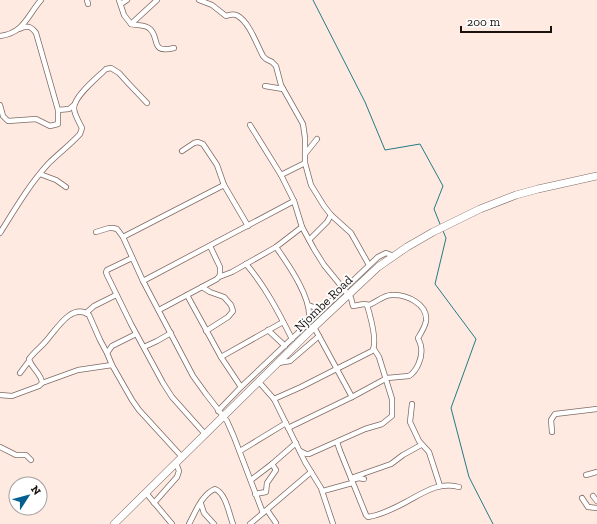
<svg xmlns="http://www.w3.org/2000/svg" width="597" height="524" font-family="'Zilla Slab',serif">
	<style>
		.lines { fill: none; stroke-linecap: round; stroke-linejoin: round }
		.stream { stroke: #247b85; stroke-width: 1 }
		.minor-casing { stroke: #7e6b64; stroke-width: 6 }
		.highway-casing { stroke: #7e6b64; stroke-width: 8 }
		.minor { stroke: #fff; stroke-width: 4.5 }
		.highway { stroke: #fff; stroke-width: 7 }
		.labels { text-anchor: middle; stroke-width: 3.5; stroke-linejoin: round; paint-order: stroke }
		.street-label { font-size: 13px; fill: #19120f; stroke: #fff }
	</style>
	<rect width="100%" height="100%" fill="#ffeae1"/>
	<g class="lines">
		<g class="stream">
			<polyline points="313,0 365,102 385,150 420,144 443,186 434,209 440,224"/>
			<polyline points="443,231 446,238 435,284 476,339 451,408 469,477 493,524"/>
		</g>
		<g class="minor-casing">
			<g id="minor">
				<polyline points="87,0 88,4"/>
				<path d="M119 0 124 15 131 24C137 26 145 24 150 29 160 38 150 54 174 48"/>
				<path d="M199 0 212 5 226 16C230 15 234 13 238 16 249 22 257 45 263 56L266 59 272 62 276 66 281 85 303 124 305 138V163L311 185 324 206 331 215 351 233 369 265"/>
				<polyline points="121,4 127,0"/>
				<polyline points="131,24 157,0"/>
				<path d="M0 36C24 33 27 16 41 0"/>
				<polyline points="265,86 283,89"/>
				<path d="M0 105 3 116 8 121 36 119 50 126 58 124V110L36 33C31 26 27 25 19 29"/>
				<polyline points="58,110 69,109 74,105"/>
				<path d="M250 125 281 175 294 201 302 227 314 249 324 265 351 298 353 306 364 304 369 305C377 302 383 295 392 295 406 294 428 304 426 321 425 327 421 333 418 338 419 341 421 344 421 347 423 357 417 371 409 376L387 378 352 397 288 428"/>
				<polyline points="182,151 194,143 198,142 203,144 217,165 224,185"/>
				<polyline points="305,154 317,139"/>
				<polyline points="40,174 56,180 66,187"/>
				<polyline points="281,175 305,163"/>
				<polyline points="96,232 109,228 113,228 117,229 123,237 143,281 193,376 206,394 227,421 234,437 263,513"/>
				<path d="M0 233C15 209 29 185 48 164 58 154 70 145 80 134L82 128C79 122 74 114 74 108 74 96 98 77 106 69L111 68 119 73 128 83 147 103"/>
				<polyline points="123,237 224,185 248,226"/>
				<polyline points="309,240 327,222 331,215"/>
				<path d="M276 247C288 264 315 302 308 323"/>
				<polyline points="132,258 107,270 106,272 107,275 131,324 163,383 172,397 205,434"/>
				<path d="M246 264C265 286 279 313 292 339"/>
				<polyline points="219,277 232,272 276,247 302,227"/>
				<polyline points="143,281 294,201"/>
				<polyline points="202,287 210,292 224,297 231,305 233,311 228,317 206,331"/>
				<polyline points="187,295 221,357 241,387"/>
				<polyline points="308,305 322,310"/>
				<polyline points="159,310 217,279 220,275 220,267 210,246"/>
				<polyline points="86,313 94,306 116,295"/>
				<polyline points="314,327 352,397"/>
				<polyline points="268,330 285,346"/>
				<polyline points="136,334 112,346 107,353 112,365 132,400 139,410 182,457"/>
				<polyline points="144,347 157,341 171,333"/>
				<polyline points="221,357 283,322"/>
				<polyline points="278,363 290,361 319,336"/>
				<polyline points="20,373 29,361"/>
				<polyline points="259,382 274,399 305,462 321,488 333,524"/>
				<polyline points="42,383 78,370 112,365"/>
				<path d="M0 395 12 396 39 386 42 383C42 374 31 368 29 359 34 352 41 347 46 341 56 330 72 302 89 315L100 340 107 353"/>
				<path d="M274 399 301 387 372 351C378 343 370 315 367 305"/>
				<polyline points="412,404 410,422 419,441 429,452 440,486"/>
				<polyline points="218,411 241,387 378,257 386,253 394,256"/>
				<polyline points="552,432 551,420 555,414 597,409"/>
				<path d="M337 442 340 451 366 515 368 517C381 515 395 508 406 502 423 493 439 481 459 487"/>
				<polyline points="0,447 16,455 26,455 31,460"/>
				<polyline points="240,451 286,423"/>
				<polyline points="300,451 306,454 309,454 365,429 382,424 392,416 392,399 379,357 374,349"/>
				<polyline points="586,475 597,472"/>
				<polyline points="351,478 391,464 403,455 421,445"/>
				<polyline points="355,479 359,478 364,479"/>
				<polyline points="251,480 272,464 296,443"/>
				<polyline points="323,491 352,483"/>
				<polyline points="146,493 172,524"/>
				<polyline points="255,494 266,492 267,483 276,470 272,464"/>
				<polyline points="593,496 597,501"/>
				<polyline points="582,498 588,507 597,508"/>
				<polyline points="154,503 177,477 179,471 176,463"/>
				<polyline points="201,504 204,513 214,524"/>
				<polyline points="267,510 276,523"/>
				<path d="M189 524C195 513 202 494 215 489 226 493 229 514 233 524"/>
				<polyline points="250,524 311,472"/>
			</g>
		</g>
		<g class="highway-casing">
			<polyline id="highway" points="114,524 314,327 378,267 407,247 433,232 480,209 516,195 538,189 597,176"/>
		</g>
		<use href="#minor" class="minor"/>
		<use href="#highway" class="highway"/>
	</g>
	<g class="labels">
		<g class="street-label">
			<text transform="translate(323 303) rotate(-44)" y="5">Njombe Road</text>
		</g>
	</g>
	<g transform="translate(28 496) rotate(54)"><circle r="19" fill="#ffffff" stroke="#a3a09f"/>
	<path d="M0-3L7 15L0 10L-7 15Z" fill="#035f90"/>
	<text y="-6" font-size="11" font-weight="bold" text-anchor="middle" fill="#19120f">N</text>
	</g>
	<path d="M461 26v6h90v-6" fill="none" stroke="#19120f" stroke-width="2"/>
	<text x="467" y="26" font-size="12" fill="#19120f" stroke="#ffffff" stroke-width="3" paint-order="stroke">200 m</text>
</svg>
